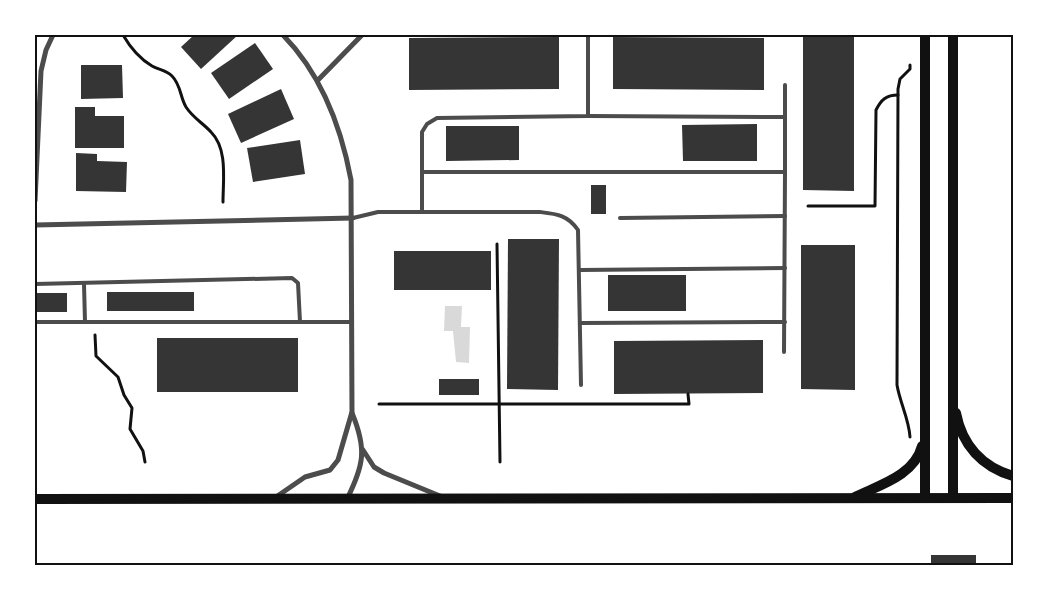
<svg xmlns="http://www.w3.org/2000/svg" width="1048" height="600" font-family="Raleway,sans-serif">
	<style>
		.water { fill: #d9d9d9 }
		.building { fill: #353535 }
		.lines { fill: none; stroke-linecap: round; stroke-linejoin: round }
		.path { stroke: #111; stroke-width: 3 }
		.service { stroke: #4c4c4c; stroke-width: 4 }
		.minor { stroke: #4c4c4c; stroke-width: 5 }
		.secondary { stroke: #111; stroke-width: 10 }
		.neatline { fill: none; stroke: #111; stroke-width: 2 }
	</style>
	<rect width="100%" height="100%" fill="#fff"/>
	<polygon class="water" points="445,306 462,306 461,327 470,327 469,363 456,362 453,331 444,331"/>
	<g class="building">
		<polygon points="194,35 238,35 201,69 181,47"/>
		<polygon points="559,37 559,89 409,90 409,38"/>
		<polygon points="613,37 764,38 764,90 613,89"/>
		<polygon points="803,37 854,37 854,191 803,190"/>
		<polygon points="255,43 273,69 229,99 211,73"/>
		<polygon points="81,65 122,65 123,98 81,99"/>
		<polygon points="281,89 294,119 241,143 228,114"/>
		<polygon points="75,107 95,107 95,116 124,116 124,148 75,148"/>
		<polygon points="757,124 757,161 683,161 682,125"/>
		<polygon points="446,126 519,126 519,160 446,161"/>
		<polygon points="300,140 305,174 253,182 247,148"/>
		<polygon points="76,153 97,154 97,161 127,162 126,192 76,191"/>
		<rect x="591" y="185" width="15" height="29"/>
		<polygon points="508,239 559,239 558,390 507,389"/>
		<polygon points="801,245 855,245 855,390 801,389"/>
		<rect x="394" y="251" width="97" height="39"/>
		<rect x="608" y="275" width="78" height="36"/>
		<rect x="107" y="292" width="87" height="19"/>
		<rect x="35" y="293" width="32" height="19"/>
		<rect x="157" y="338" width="141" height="54"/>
		<polygon points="763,340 763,393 614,394 614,341"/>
		<rect x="439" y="379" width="40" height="16"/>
		<rect x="931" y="555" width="45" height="10"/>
	</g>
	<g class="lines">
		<g class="path">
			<path d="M123 35C130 47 140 59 152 66 159 70 166 70 172 76 181 85 180 97 186 107 193 118 203 123 211 132 228 149 223 180 223 202"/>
			<path d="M808 206H875L876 110C881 100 886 95 898 95"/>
			<polyline points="497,244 500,462"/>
			<polyline points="95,335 96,356 118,377 124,395 132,408 130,429 143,451 145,462"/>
			<polyline points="379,404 689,404 688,394"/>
			<path d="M910 437C909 419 900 403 897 385L898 89 900 79 910 69V65"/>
		</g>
		<g class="service">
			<polyline points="785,85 785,117"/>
			<polyline points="588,116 785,117 785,172"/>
			<polyline points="422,172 785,172 784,352"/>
			<polyline points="422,212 422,132 427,124 437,118 588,116 588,35"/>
			<path d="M353 218 378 212H540C557 214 568 215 578 230L581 385"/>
			<polyline points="620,218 785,216"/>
			<polyline points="580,270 785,268"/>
			<polyline points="35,284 292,278 298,283 300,322"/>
			<polyline points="84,284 85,322"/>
			<polyline points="35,322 352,322"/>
			<polyline points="581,323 785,322"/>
		</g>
		<g class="minor">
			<polyline points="318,80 362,35"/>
			<polyline points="35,201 41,71 46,50 53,35"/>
			<polyline points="35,225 353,218"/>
			<polyline points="363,450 374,467 384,473 440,496"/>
			<path d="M276 497 305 477 330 470 338 460 352 412 351 180C341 126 322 75 283 35"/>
			<path d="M347 499C364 465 367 449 352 413"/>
		</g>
		<g class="secondary">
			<polyline points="953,35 953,498"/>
			<path d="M956 413C962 445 982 467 1013 476"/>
			<path d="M855 497C879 485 914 476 922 446"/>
			<polyline points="925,498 925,35"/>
			<polyline points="35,499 1013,498"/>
		</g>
	</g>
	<rect width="1048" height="600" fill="none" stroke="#ffffff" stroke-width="72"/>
	<rect x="36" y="36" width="976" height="528" class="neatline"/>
</svg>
